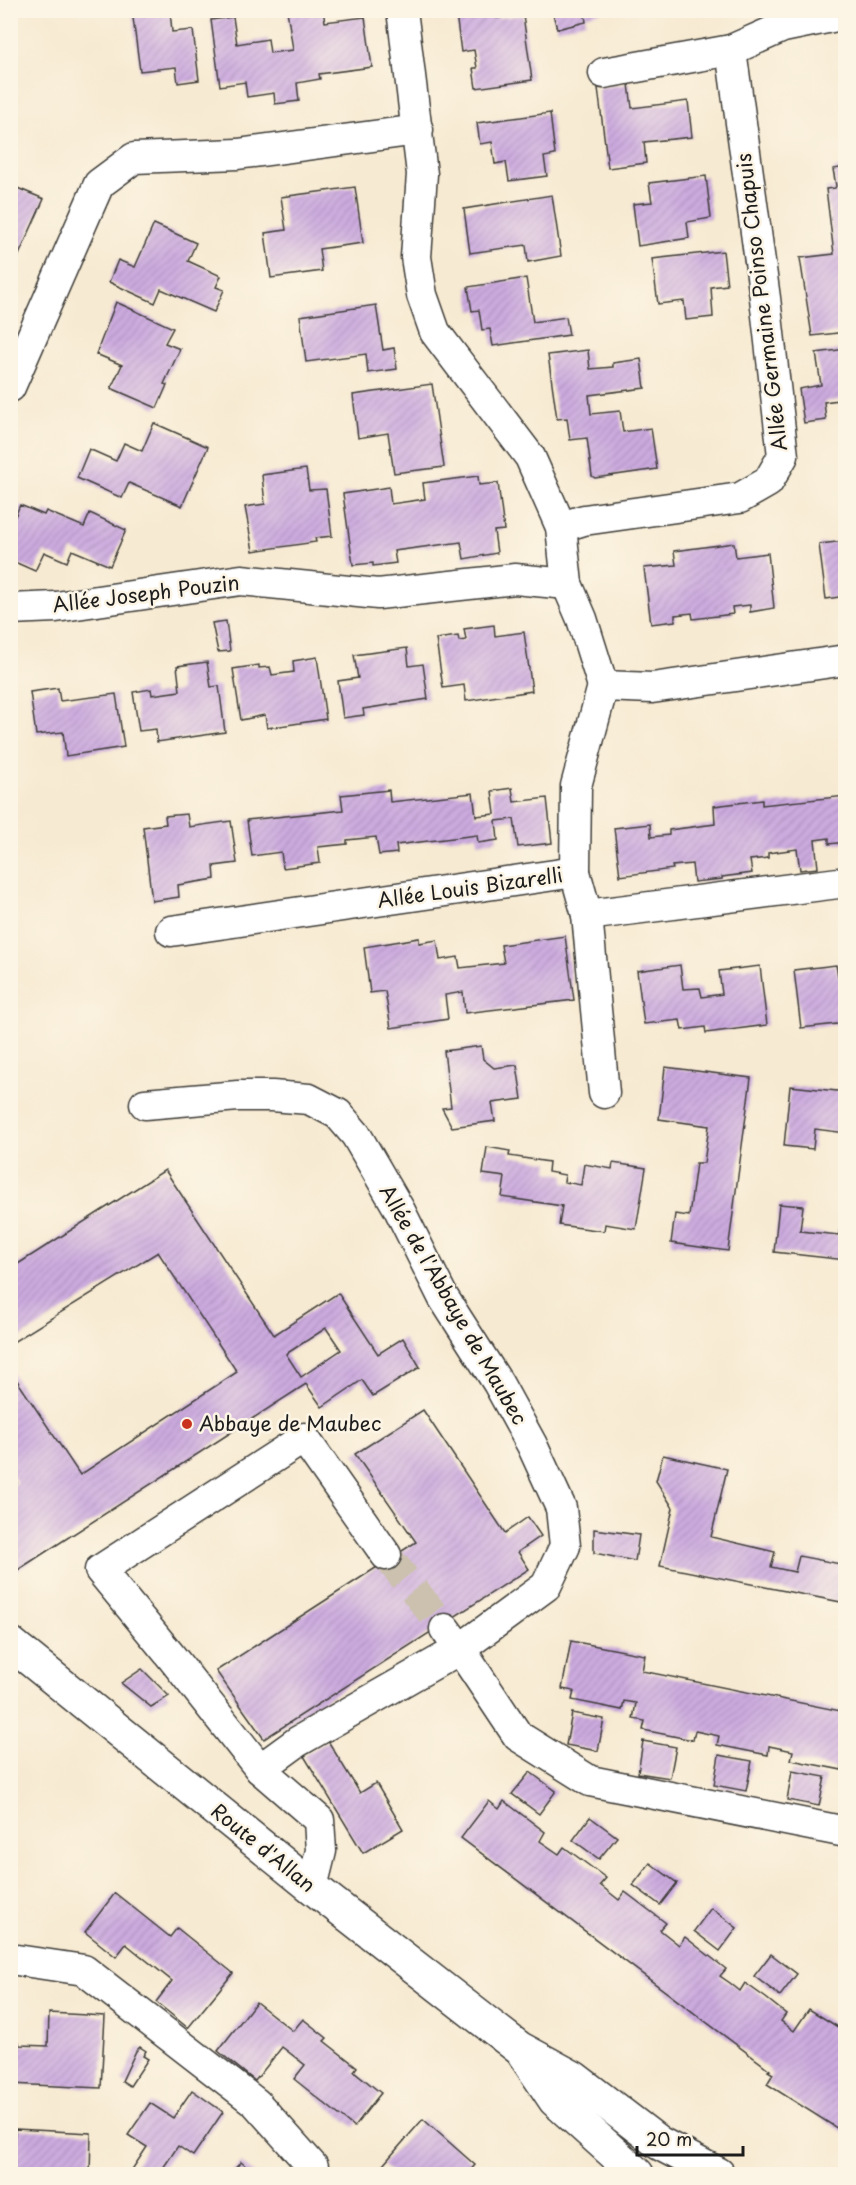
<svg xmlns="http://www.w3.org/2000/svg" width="856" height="2185" font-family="'Playpen Sans',sans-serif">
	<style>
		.building { fill: url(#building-hatch); fill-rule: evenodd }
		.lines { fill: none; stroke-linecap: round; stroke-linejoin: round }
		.street-tunnel { stroke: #cbc1ae; stroke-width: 30; stroke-dasharray: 30 15; stroke-linecap: butt }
		.street-casing { stroke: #3d3b37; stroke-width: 33 }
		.secondary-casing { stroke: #3d3b37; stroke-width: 36 }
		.street { stroke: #fff; stroke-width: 30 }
		.secondary { stroke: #fff; stroke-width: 33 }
		.poi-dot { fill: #c8321e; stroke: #fcf5e5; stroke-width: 2 }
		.labels { text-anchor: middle; stroke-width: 5; stroke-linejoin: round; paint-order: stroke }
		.street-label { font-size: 20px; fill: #1c1c1c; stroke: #fcf5e5 }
		.poi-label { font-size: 20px; fill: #1c1c1c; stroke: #fcf5e5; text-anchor: start }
	</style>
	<defs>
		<pattern id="building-hatch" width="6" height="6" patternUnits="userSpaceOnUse" patternTransform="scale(1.5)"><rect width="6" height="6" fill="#ccaadf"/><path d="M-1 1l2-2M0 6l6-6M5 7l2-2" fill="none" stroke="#af92bf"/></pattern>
	</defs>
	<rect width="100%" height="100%" fill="#fcf5e5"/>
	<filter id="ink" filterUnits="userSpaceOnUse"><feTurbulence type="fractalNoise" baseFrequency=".0167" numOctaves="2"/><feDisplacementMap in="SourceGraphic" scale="12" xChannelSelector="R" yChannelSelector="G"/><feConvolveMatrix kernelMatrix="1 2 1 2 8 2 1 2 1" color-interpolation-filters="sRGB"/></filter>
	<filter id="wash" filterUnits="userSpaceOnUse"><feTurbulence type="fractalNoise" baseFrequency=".008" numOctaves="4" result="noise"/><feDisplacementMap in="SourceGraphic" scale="24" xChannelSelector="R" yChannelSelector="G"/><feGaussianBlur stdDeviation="1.35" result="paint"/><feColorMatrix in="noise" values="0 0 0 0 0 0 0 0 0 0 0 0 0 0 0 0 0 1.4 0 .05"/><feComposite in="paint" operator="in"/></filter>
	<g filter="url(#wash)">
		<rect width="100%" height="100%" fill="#f7ead2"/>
		<g id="blocks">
			<g class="building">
				<polygon points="132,10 170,10 172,32 193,30 199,80 178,83 176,67 140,71"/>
				<polygon points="287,10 323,10 325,22 365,17 372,67 319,74 320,79 297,83 299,101 275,104 274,93 247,97 245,82 220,86 211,20 233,17 237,44 268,39 270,53 293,50"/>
				<polygon points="481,10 496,10 497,18 523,15 532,80 476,88 473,68 477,68 474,50 461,52 456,14"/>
				<polygon points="552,10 603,10 603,11 585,16 586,22 557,29"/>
				<polygon points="629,84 632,108 688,101 692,137 644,142 646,163 608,168 598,88"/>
				<polygon points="550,113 555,155 544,157 547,176 509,181 506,162 495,164 492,142 480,144 477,123"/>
				<polygon points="846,167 846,332 812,336 800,258 834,254 826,189 835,188 836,186 833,169"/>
				<polygon points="706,176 711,218 687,222 689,238 638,246 633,204 652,202 649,183"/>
				<polygon points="10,185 44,199 10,275"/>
				<polygon points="355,187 363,243 319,249 322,271 271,278 265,233 286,230 281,197"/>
				<polygon points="552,195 561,256 528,262 526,245 470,253 464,209"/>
				<polygon points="154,224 196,243 188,261 221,276 216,287 224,290 214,312 161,289 155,303 109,282 118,260 135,267"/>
				<polygon points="723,251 727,285 711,287 713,317 686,320 684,301 658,304 652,259"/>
				<polygon points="526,278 533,322 566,317 569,335 493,346 490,329 482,330 479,310 472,311 468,287"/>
				<polygon points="116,302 173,328 165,343 180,349 164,384 167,385 157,408 111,388 122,365 96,354"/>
				<polygon points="376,305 383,350 394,348 397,369 368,373 366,354 306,362 300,316"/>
				<polygon points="846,349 846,399 824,402 826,420 804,423 799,389 821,385 816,353"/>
				<polygon points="588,350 590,369 613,367 613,363 641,359 645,388 589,395 591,414 620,411 623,432 651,428 657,469 595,478 592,476 587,438 570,440 567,418 557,419 548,355"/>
				<polygon points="432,384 444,467 394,473 388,433 358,438 353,395"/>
				<polygon points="154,423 208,447 182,506 129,483 122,498 77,478 89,449 116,461 124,443 142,451"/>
				<polygon points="306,469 309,490 326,489 332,536 315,538 316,542 253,551 245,507 265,504 262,475"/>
				<polygon points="478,476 479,485 498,483 504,530 494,531 497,553 464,559 461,542 394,551 396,563 373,566 373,563 353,565 343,494 389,487 391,504 425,499 423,483"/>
				<polygon points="20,505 44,515 46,511 84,527 90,513 126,530 110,566 72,550 67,562 44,552 35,571 10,560 10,528"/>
				<polygon points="846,541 846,596 826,599 819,544"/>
				<polygon points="734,543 736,557 768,553 774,608 750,612 750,605 732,607 733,614 693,619 692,613 675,615 675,621 651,624 644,568 676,565 674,551"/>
				<polygon points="226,621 230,651 218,652 212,623"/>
				<polygon points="494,625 495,636 524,632 532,691 466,701 464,685 443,688 436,639 458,636 459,641 466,640 464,629"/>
				<polygon points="407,648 409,666 423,664 428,699 363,709 364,715 343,718 338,681 358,678 354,655"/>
				<polygon points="317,657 326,719 267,728 265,715 241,720 233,669 259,665 259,668 270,667 272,675 294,672 293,661"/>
				<polygon points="207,662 211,687 219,686 225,732 157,742 156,729 139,731 133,692 151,689 152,695 180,691 177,666"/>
				<polygon points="58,688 60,701 116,694 124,747 66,756 63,732 36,735 30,692"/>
				<polygon points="512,788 514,802 547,798 552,843 518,847 514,819 496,821 498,840 478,843 477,835 396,845 397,853 379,855 376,837 347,840 347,844 318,847 320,863 283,868 281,852 252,856 247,820 343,810 341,795 389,790 390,802 473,793 476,816 495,814 492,791"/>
				<polygon points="846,796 846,842 829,844 829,838 815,840 818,868 800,870 797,849 768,853 768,858 750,860 752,873 722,877 722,879 694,882 692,864 672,866 673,869 620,876 614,828 650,824 651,837 669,835 669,830 715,824 714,806 762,800 762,805"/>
				<polygon points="187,814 189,827 231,821 237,863 214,866 215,879 178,885 179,897 152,901 143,827 166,824 165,816"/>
				<polygon points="565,936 574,1000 465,1013 463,992 445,995 448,1019 391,1028 385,991 370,993 364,947 419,938 419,943 437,940 440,960 458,957 460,968 504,963 501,945"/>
				<polygon points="680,965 683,989 700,988 702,997 722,994 719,971 760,966 767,1025 706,1033 705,1027 682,1030 680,1020 644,1024 637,971"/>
				<polygon points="836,965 838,976 846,975 846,1023 801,1028 794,970"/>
				<polygon points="481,1046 483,1059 494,1068 517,1065 522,1099 492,1103 495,1121 452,1127 442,1108 451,1107 444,1051"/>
				<polygon points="665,1067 751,1078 728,1251 671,1243 675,1214 689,1216 696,1163 704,1163 709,1126 659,1119"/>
				<polygon points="790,1086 846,1092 846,1133 815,1129 813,1149 784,1146"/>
				<polygon points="487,1147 510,1151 509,1156 549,1162 548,1172 565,1175 564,1182 581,1185 584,1164 612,1169 613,1163 646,1168 636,1229 605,1224 604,1231 559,1225 562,1206 502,1197 505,1177 483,1174"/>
				<path d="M165 1170 274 1335 338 1293 378 1354 403 1338 420 1367 373 1396 362 1380 322 1407 306 1384 10 1575V1487L17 1483 10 1472V1370L80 1475 237 1372 158 1252 10 1344V1269ZM326 1328 341 1350 301 1377 286 1354Z"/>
				<polygon points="844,1188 846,1260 774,1252 779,1204 803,1206 800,1231 839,1235"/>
				<polygon points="423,1410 505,1533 528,1517 541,1536 518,1552 529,1569 264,1739 216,1671 416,1542 355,1454"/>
				<polygon points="663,1455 727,1469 711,1537 775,1552 771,1567 795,1572 799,1556 846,1565 846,1603 660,1566 673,1508 656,1481"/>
				<polygon points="594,1529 639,1535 635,1561 594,1553"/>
				<polygon points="571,1641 645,1655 642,1671 846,1712 846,1761 843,1761 842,1770 791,1760 793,1751 769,1746 768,1755 717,1745 719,1736 695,1731 693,1740 643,1730 645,1721 633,1719 636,1703 624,1701 622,1710 572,1700 574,1691 562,1689"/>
				<polygon points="142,1669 169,1696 151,1707 121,1683"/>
				<polygon points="572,1713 604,1719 598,1751 566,1745"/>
				<polygon points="328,1741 360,1793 376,1783 403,1829 363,1853 304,1756"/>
				<polygon points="643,1741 676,1747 670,1778 638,1773"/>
				<polygon points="719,1755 752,1761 746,1791 714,1785"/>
				<polygon points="792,1771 825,1777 819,1806 787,1800"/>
				<polygon points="530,1772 556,1791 539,1814 512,1794"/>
				<polygon points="489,1801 499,1809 504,1801 545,1832 540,1841 559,1854 564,1847 606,1878 600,1885 619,1900 625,1892 666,1923 660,1930 679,1945 685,1937 726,1969 720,1976 730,1983 740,1991 745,1983 766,1998 786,2014 781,2021 794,2031 809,2009 846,2032 846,2134 767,2084 773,2074 768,2071 770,2070 461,1838"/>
				<polygon points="590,1817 617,1837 599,1859 573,1840"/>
				<polygon points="650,1863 677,1883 660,1905 633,1885"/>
				<polygon points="115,1893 170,1937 177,1928 233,1973 188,2028 156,2002 172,1981 126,1944 116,1957 85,1932"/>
				<polygon points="711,1908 737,1928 720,1951 694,1931"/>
				<polygon points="771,1954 797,1974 780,1996 754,1976"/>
				<polygon points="256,2002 293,2031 303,2019 327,2038 324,2041 357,2067 354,2071 381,2093 354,2127 294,2079 305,2065 282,2047 255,2081 218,2051"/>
				<polygon points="49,2013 105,2016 101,2088 10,2084 10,2042 19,2042 19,2045 48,2046"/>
				<polygon points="140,2047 146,2051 143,2056 148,2059 130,2086 122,2081 136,2051"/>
				<polygon points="192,2090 223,2112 193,2156 178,2146 159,2174 135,2174 131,2171 147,2147 128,2135 150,2103 173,2118"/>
				<polygon points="423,2119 475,2165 467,2174 394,2174 383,2165"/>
				<polygon points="15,2129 91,2133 90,2174 10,2174 10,2145 14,2145"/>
				<polygon points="241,2162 255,2174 230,2174"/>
			</g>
		</g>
	</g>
	<g filter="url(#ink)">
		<use href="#blocks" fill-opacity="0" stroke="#3d3b37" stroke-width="1.5"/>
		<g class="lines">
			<polyline class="street-tunnel" points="386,1555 445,1629"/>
			<g class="street-casing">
				<g id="street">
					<polyline points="402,10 422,174 416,257 422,295 435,332 530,457 561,527 567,584 582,619 603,686 652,688 846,660"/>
					<polyline points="604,73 731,50"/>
					<polyline points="10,387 99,184 134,158 238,154 418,130"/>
					<polyline points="561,527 584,520 740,498 768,482 783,456 765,298 731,50 783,27 846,14"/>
					<polyline points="10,609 56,607 241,580 378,594 515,579 567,584"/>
					<polyline points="575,872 576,786 603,686"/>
					<polyline points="587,915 604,1093"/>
					<polyline points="171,931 575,872 587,915 846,882"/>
					<polyline points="145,1104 238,1096 272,1096 309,1099 338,1114 356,1135 399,1209 443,1297 498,1383 532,1445 561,1508 565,1546 546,1586 460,1649 297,1742 260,1769 319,1820 321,1851 312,1887"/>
					<polyline points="445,1629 460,1649 518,1736 590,1781 846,1832"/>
					<polyline points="260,1769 170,1655 100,1570 304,1438 386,1555"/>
					<polyline points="10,1959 84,1970 256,2103 313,2167 312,2174"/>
				</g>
			</g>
			<g class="secondary-casing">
				<g id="secondary">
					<polyline points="10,1643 312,1887 519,2048 574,2078 659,2143 718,2174"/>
					<polyline points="524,2054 555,2100 637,2174"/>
				</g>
			</g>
			<use href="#street" class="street"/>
			<use href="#secondary" class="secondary"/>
		</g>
	</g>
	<circle class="poi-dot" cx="187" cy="1424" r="6"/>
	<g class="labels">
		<g class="street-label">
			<text transform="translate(762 302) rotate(-97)" y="7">Allée Germaine Poinso Chapuis</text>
			<text transform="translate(146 594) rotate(-7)" y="7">Allée Joseph Pouzin</text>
			<text transform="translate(470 888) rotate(-8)" y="7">Allée Louis Bizarelli</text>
			<text transform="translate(453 1305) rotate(60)" y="7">Allée de l'Abbaye de Maubec</text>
			<text transform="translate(263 1848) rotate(39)" y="7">Route d'Allan</text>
		</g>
		<g class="poi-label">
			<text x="199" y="1431">Abbaye de Maubec</text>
		</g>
	</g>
	<rect width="856" height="2185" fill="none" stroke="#fcf5e5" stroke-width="36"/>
	<path d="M637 2146v9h106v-9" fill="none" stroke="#1c1c1c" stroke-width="3"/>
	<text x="646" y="2146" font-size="18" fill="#1c1c1c" stroke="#fcf5e5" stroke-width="4.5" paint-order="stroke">20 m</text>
</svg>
